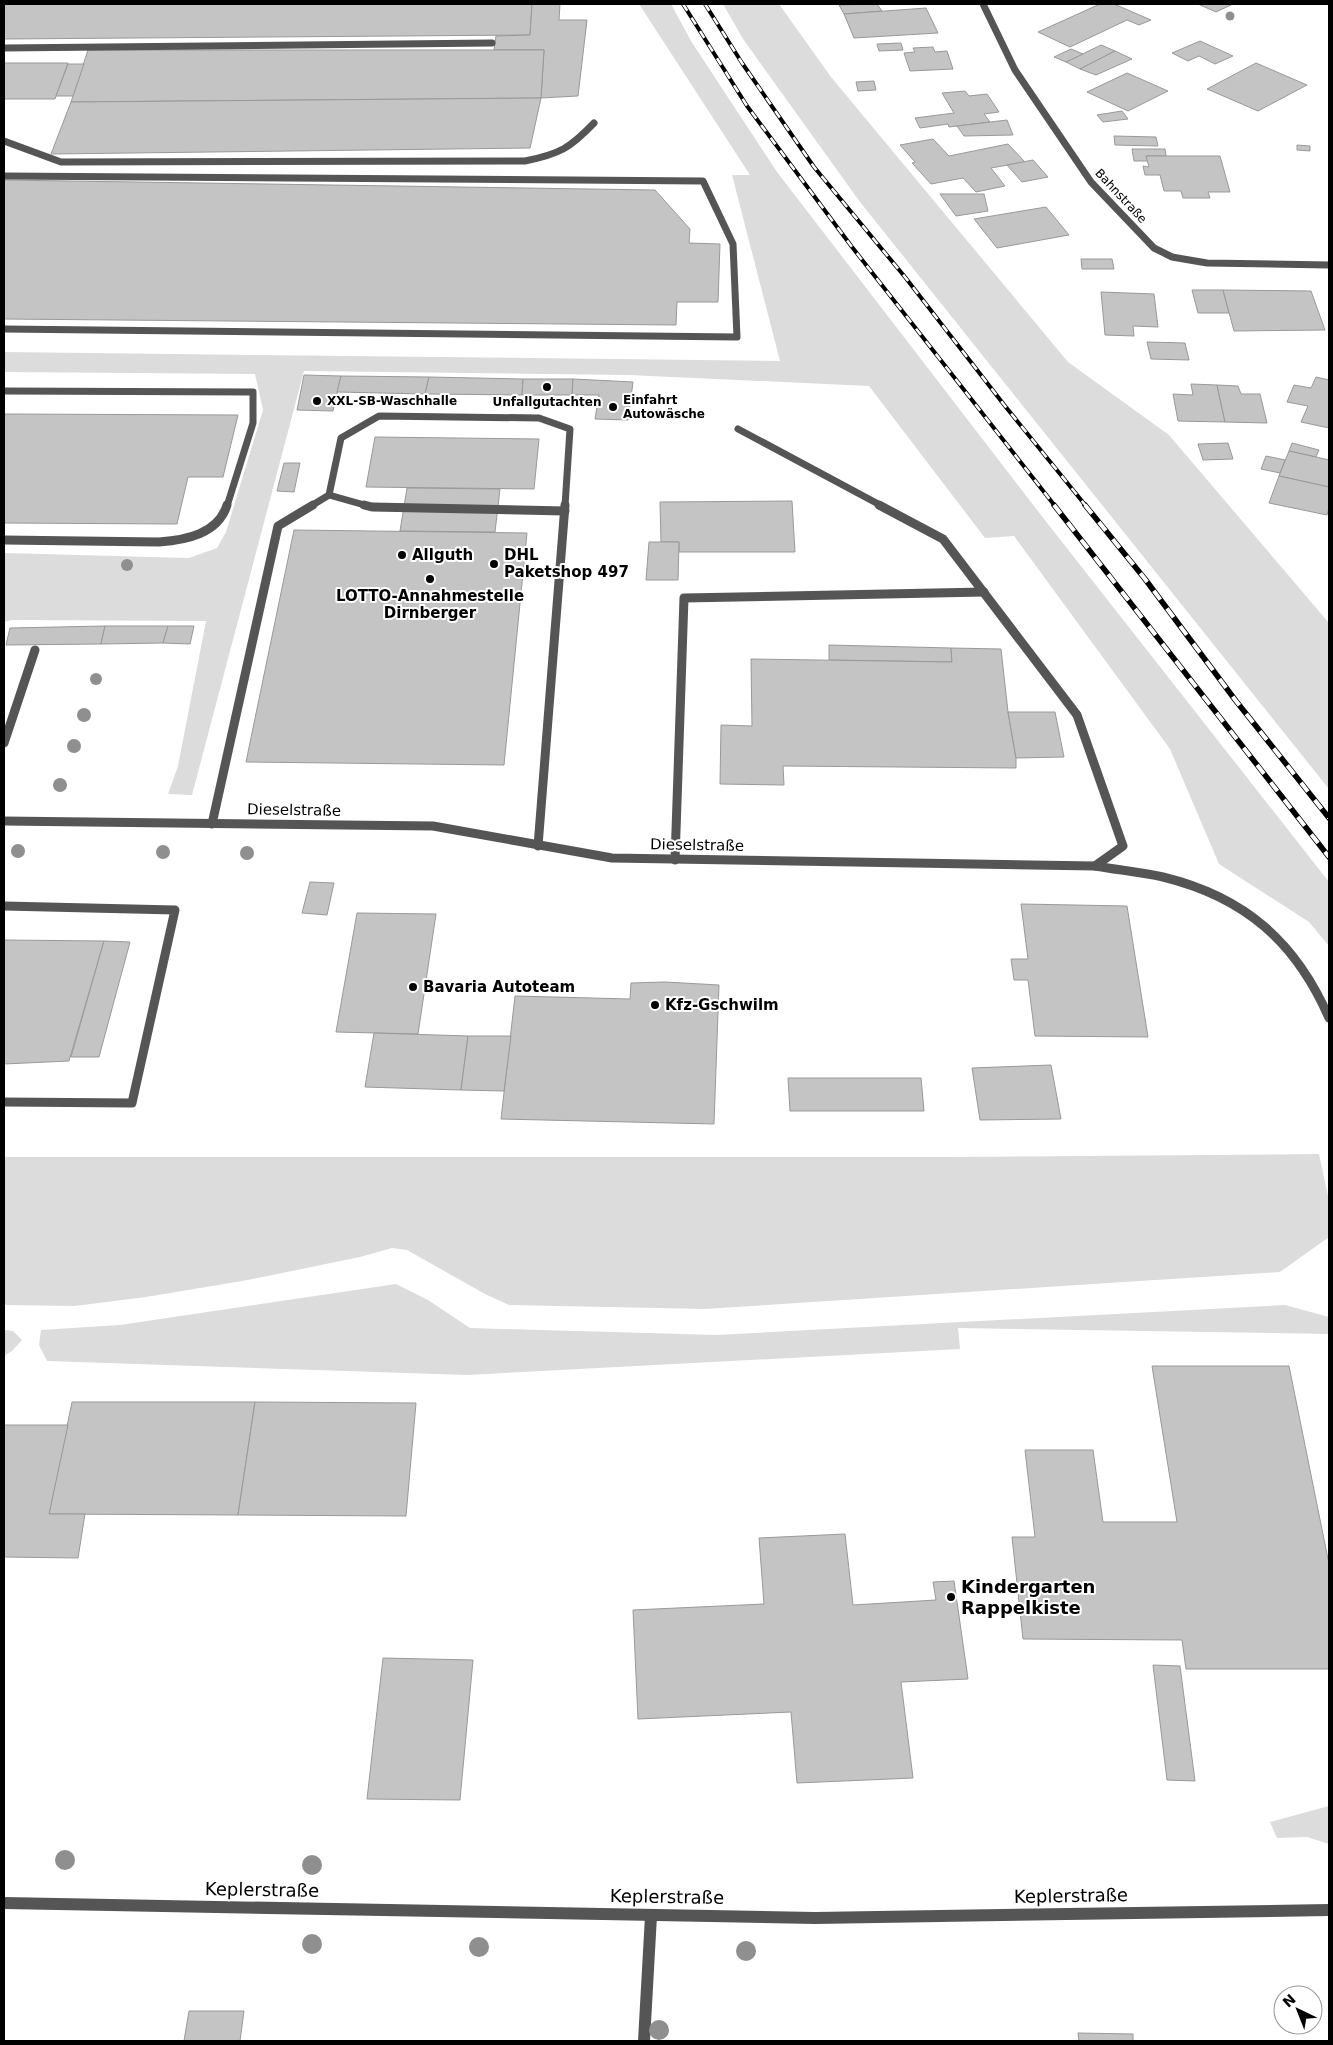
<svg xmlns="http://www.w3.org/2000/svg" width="1333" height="2045" font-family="'DejaVu Sans',sans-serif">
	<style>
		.green { fill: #dcdcdc }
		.building { fill: #c4c4c4; stroke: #999 }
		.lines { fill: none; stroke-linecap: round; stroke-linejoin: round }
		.lane-far1 { stroke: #555; stroke-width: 7 }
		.lane { stroke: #555; stroke-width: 9 }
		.street-far2 { stroke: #555; stroke-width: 7 }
		.street-far1 { stroke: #555; stroke-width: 9 }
		.street { stroke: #555; stroke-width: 12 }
		.rail-far1-casing { stroke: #000; stroke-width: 4 }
		.rail-casing { stroke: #000; stroke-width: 5.5 }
		.rail-far1 { stroke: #fff; stroke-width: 2.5; stroke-dasharray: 8; stroke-linecap: butt }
		.rail { stroke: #fff; stroke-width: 4; stroke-dasharray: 11; stroke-linecap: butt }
		.tree { fill: #8f8f8f }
		.poi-dot { fill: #000; stroke: #fff; stroke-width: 2 }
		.labels { text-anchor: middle; stroke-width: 4; stroke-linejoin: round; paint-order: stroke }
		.far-street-label { font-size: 12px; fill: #000; stroke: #fff }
		.far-poi-label { font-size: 12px; font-weight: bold; fill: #000; stroke: #fff; text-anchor: start }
		.poi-label { font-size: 15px; font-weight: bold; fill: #000; stroke: #fff; text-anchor: start }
		.street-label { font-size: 15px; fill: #000; stroke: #fff }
		.near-poi-label { font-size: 18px; font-weight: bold; fill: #000; stroke: #fff; text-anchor: start }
		.near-street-label { font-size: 18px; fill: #000; stroke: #fff }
	</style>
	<rect width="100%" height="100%" fill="#fff"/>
	<g class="green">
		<polygon points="639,4 671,4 691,41 777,172 1044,519 1329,882 1329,946 1309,922 1219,864 1170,749 1014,536 985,538 869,386 629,375 304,371 192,795 168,794 178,766 206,621 12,620 4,622 4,553 189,558 217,548 226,532 263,410 255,374 4,372 4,352 780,361 732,175 750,175"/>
		<polygon points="723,4 779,4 831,77 1068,362 1169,435 1329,623 1329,789 860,202 743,39"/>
		<polygon points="1319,1154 1329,1201 1329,1237 1280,1272 705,1309 509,1305 485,1294 407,1250 392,1248 360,1257 248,1280 146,1297 75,1306 4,1305 4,1157 951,1157"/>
		<polygon points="396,1284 428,1300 470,1328 716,1335 1285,1305 1329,1317 1329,1334 958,1328 960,1349 467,1375 47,1361 39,1345 41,1330 120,1325"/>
		<polygon points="4,1330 13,1331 22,1340 12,1351 4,1356"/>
		<polygon points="1329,1806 1329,1844 1307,1837 1277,1838 1270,1822"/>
	</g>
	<g class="building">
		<polygon points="4,4 532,4 530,35 4,39"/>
		<polygon points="532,4 560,4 559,20 587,20 578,96 541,98 544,50 494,50 496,36 530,35"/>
		<polygon points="877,4 882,11 844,14 839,5"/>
		<polygon points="1100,4 1114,4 1151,20 1139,25 1127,20 1070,47 1038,32"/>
		<polygon points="1198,4 1233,4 1216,12"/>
		<polygon points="926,8 938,33 854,38 844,14"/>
		<polygon points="1200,41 1233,56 1215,64 1199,56 1188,61 1172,53"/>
		<polygon points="901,43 903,50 879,51 877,44"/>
		<polygon points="1101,45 1115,51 1080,69 1066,62"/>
		<polygon points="933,47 935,52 947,51 953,69 910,71 904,53 915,52 913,48"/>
		<polygon points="1071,49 1083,54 1066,62 1054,57"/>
		<polygon points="88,50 544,50 541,98 71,102"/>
		<polygon points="1115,51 1132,59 1096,75 1080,69"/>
		<polygon points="4,63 68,63 55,99 4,99"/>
		<polygon points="1256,63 1307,85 1258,111 1207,89"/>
		<polygon points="68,64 84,64 73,96 56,96"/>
		<polygon points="1127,73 1168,91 1128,111 1087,92"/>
		<polygon points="874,81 876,90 858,91 856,82"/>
		<polygon points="965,91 969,96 987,94 999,112 984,114 990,122 949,127 948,124 920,128 915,118 954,113 942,93"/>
		<polygon points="541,98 530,148 51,154 71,102"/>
		<polygon points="1122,111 1128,119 1103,122 1097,115"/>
		<polygon points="1007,120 1013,135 964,136 957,126"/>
		<polygon points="1114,136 1156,137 1158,146 1115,145"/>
		<polygon points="933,139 949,156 1008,144 1025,162 991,168 1005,186 976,192 963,178 931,184 912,163 915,162 900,145"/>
		<polygon points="1297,145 1310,146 1310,151 1297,150"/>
		<polygon points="1132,149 1165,149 1166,156 1146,156 1148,161 1134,161"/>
		<polygon points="1146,156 1220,156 1230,192 1208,192 1210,198 1183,198 1181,191 1164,191 1160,175 1145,175 1143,166 1149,167"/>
		<polygon points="1033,160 1048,177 1022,182 1007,165"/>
		<polygon points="4,180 655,190 690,229 689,243 720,244 718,302 677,302 676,325 4,319"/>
		<polygon points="940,194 984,194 988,211 956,216"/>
		<polygon points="1046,207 1069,235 997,248 974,219"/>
		<polygon points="1081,259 1112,259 1114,269 1082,269"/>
		<polygon points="1192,290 1223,290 1229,313 1198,313"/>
		<polygon points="1223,290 1311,291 1325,330 1234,331"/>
		<polygon points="1101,292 1154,294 1158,327 1133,326 1134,336 1105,335"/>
		<polygon points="1147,342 1185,343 1189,360 1151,359"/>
		<polygon points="304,375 341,376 333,411 297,410"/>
		<polygon points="341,376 429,377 425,394 337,392"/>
		<polygon points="429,377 523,379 522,395 425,394"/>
		<polygon points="1316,377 1329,380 1329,428 1301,422 1308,406 1287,402 1294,385 1311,388"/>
		<polygon points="523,379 573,379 572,395 522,395"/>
		<polygon points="573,379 633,382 628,420 595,419 599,395 572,395"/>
		<polygon points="1191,384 1217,385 1225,422 1178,421 1173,394 1193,395"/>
		<polygon points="1217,385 1238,386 1241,394 1260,394 1267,423 1225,422"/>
		<polygon points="4,414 238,415 223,477 188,477 177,524 4,523"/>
		<polygon points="375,437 539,439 534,489 366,487"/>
		<polygon points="1228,443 1233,459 1203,460 1198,444"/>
		<polygon points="1292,443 1319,450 1316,457 1289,451"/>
		<polygon points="1289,451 1329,460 1329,487 1279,476"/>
		<polygon points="1266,456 1285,460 1280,473 1261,469"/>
		<polygon points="284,463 300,463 294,492 277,491"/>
		<polygon points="1279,476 1329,487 1329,508 1327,515 1269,503"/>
		<polygon points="407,488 500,489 495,532 400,531"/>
		<polygon points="792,501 795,552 679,552 679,542 661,542 660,502"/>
		<polygon points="294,530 527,533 504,765 246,762"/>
		<polygon points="649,542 679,542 678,580 646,580"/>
		<polygon points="105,626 101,644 6,645 10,628"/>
		<polygon points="105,626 168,626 163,643 101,644"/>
		<polygon points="168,626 194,626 190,644 163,643"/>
		<polygon points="829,645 951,648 952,662 829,660"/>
		<polygon points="951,648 1001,649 1008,712 1016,758 1016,768 783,766 784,785 720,784 721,725 752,726 751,659 952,662"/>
		<polygon points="1008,712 1055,712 1064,757 1016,758"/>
		<polygon points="310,882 334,883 327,915 302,913"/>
		<polygon points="1021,904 1127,906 1148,1037 1035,1036 1028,980 1014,980 1011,959 1028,959"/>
		<polygon points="357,913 436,914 418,1034 336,1032"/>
		<polygon points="4,940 104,941 69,1061 4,1064"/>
		<polygon points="104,941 130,942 99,1057 71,1057"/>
		<polygon points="665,982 719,985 714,1124 501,1119 515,996 630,999 631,983"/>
		<polygon points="374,1033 468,1036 461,1090 365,1087"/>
		<polygon points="468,1036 511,1036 504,1091 461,1090"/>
		<polygon points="1051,1065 1061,1119 980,1120 972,1068"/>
		<polygon points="788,1078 921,1078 924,1111 790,1111"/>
		<polygon points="1152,1366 1289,1366 1329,1564 1329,1669 1186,1669 1182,1640 1023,1639 1012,1537 1035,1537 1025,1450 1093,1450 1103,1522 1177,1522"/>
		<polygon points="72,1402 255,1402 238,1515 49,1514"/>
		<polygon points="255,1402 416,1403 406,1516 238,1515"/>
		<polygon points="4,1425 68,1425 49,1514 85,1514 78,1558 4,1557"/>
		<polygon points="845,1534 853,1605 936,1600 933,1582 954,1581 968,1679 901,1682 913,1778 797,1783 791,1712 638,1719 633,1610 764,1604 759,1538"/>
		<polygon points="383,1658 473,1660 460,1800 367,1799"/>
		<polygon points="1153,1665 1180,1666 1195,1781 1167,1780"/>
		<polygon points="189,2011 244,2011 240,2041 184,2041"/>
		<polygon points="1078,2033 1133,2034 1133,2041 1079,2041"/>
	</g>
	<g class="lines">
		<g class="lane-far1">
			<polyline points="4,48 492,43"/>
			<path d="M4 141 61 162 525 161C560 154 570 148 594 123"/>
			<polyline points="4,176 703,181 733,244 737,337 4,329"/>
			<polyline points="4,391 253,392 253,423 227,506"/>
			<polyline points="738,429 882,506"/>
			<polyline points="329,495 368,506"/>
			<polyline points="311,506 329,495 341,438 379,416 539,418 570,429 565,506"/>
		</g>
		<g class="lane">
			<polyline points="364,505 372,507 565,511"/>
			<polyline points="879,505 943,539 1077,715 1123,846 1095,866"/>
			<path d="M4 540 159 542C186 540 218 534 227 505"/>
			<polyline points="4,743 35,650"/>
			<polyline points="212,824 278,526 313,505"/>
			<polyline points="538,846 565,505"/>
			<polyline points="675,860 684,598 984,592"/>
			<polyline points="4,906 175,910 132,1103 4,1102"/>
		</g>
		<polyline class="street-far2" points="983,4 1015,70 1091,182 1154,248 1172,257 1207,263 1329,265"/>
		<path class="street-far1" d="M4 821 433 826 612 858 1095 866C1118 870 1141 872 1163 877 1245 897 1296 942 1329 1018"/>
		<g class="street">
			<polyline points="4,1903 815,1918 1329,1910"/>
			<polyline points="644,2041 651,1916"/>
		</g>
		<g class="rail-far1-casing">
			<g id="rail-far1">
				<polyline points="683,4 747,106 852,247 1055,506"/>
				<polyline points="705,4 742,63 814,167 905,277 1005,406 1086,506"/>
			</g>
		</g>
		<g class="rail-casing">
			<g id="rail">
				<polyline points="1054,505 1329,857"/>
				<polyline points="1085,505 1145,579 1236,701 1329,818"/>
			</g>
		</g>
		<use href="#rail-far1" class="rail-far1"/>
		<use href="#rail" class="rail"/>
	</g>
	<g class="tree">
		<circle cx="1230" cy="16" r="4.5"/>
		<circle cx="127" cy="565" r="6"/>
		<circle cx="96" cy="679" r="6"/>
		<circle cx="84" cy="715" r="7"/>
		<circle cx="74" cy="746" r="7"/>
		<circle cx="60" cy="785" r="7"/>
		<circle cx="18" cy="851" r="7"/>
		<circle cx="163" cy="852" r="7"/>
		<circle cx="247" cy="853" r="7"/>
		<circle cx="65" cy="1860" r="10"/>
		<circle cx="312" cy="1865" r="10"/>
		<circle cx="312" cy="1944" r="10"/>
		<circle cx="479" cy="1947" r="10"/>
		<circle cx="746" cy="1951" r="10"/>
		<circle cx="659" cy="2030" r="10"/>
	</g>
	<g class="poi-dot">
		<circle cx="547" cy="387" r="5"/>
		<circle cx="317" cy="401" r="5"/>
		<circle cx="613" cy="407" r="5"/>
		<circle cx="402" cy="555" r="5"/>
		<circle cx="494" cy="564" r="5"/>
		<circle cx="430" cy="579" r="5"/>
		<circle cx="413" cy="987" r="5"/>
		<circle cx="655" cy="1005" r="5"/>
		<circle cx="951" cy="1597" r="5"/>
	</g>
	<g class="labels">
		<g class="far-street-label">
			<text transform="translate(1121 196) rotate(47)" y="4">Bahnstraße</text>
		</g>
		<g class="far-poi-label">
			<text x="623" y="404">Einfahrt<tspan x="623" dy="14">Autowäsche</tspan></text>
			<text x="327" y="405">XXL-SB-Waschhalle</text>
			<text x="547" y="406" text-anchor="middle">Unfallgutachten</text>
		</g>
		<g class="poi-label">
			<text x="412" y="560">Allguth</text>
			<text x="504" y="560">DHL<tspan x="504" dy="17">Paketshop 497</tspan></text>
			<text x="430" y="601" text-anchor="middle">LOTTO-Annahmestelle<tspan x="430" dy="17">Dirnberger</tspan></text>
			<text x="423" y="992">Bavaria Autoteam</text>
			<text x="665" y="1010">Kfz-Gschwilm</text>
		</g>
		<g class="street-label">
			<text transform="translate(294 810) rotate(1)" y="5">Dieselstraße</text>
			<text transform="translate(697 845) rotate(1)" y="5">Dieselstraße</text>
		</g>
		<g class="near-poi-label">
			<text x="961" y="1593">Kindergarten<tspan x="961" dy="21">Rappelkiste</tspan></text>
		</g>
		<g class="near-street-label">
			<text transform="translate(262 1890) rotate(1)" y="6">Keplerstraße</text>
			<text transform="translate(1071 1896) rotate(-1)" y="6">Keplerstraße</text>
			<text transform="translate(667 1897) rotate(1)" y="6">Keplerstraße</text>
		</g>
	</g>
	<rect width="1333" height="2045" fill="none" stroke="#000000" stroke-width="10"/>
	<g transform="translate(1298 2010) rotate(317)"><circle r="24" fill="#ffffff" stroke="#999999"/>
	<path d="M0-4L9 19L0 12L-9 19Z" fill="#000000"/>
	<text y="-8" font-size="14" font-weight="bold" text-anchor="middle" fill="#000000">N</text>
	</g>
</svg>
